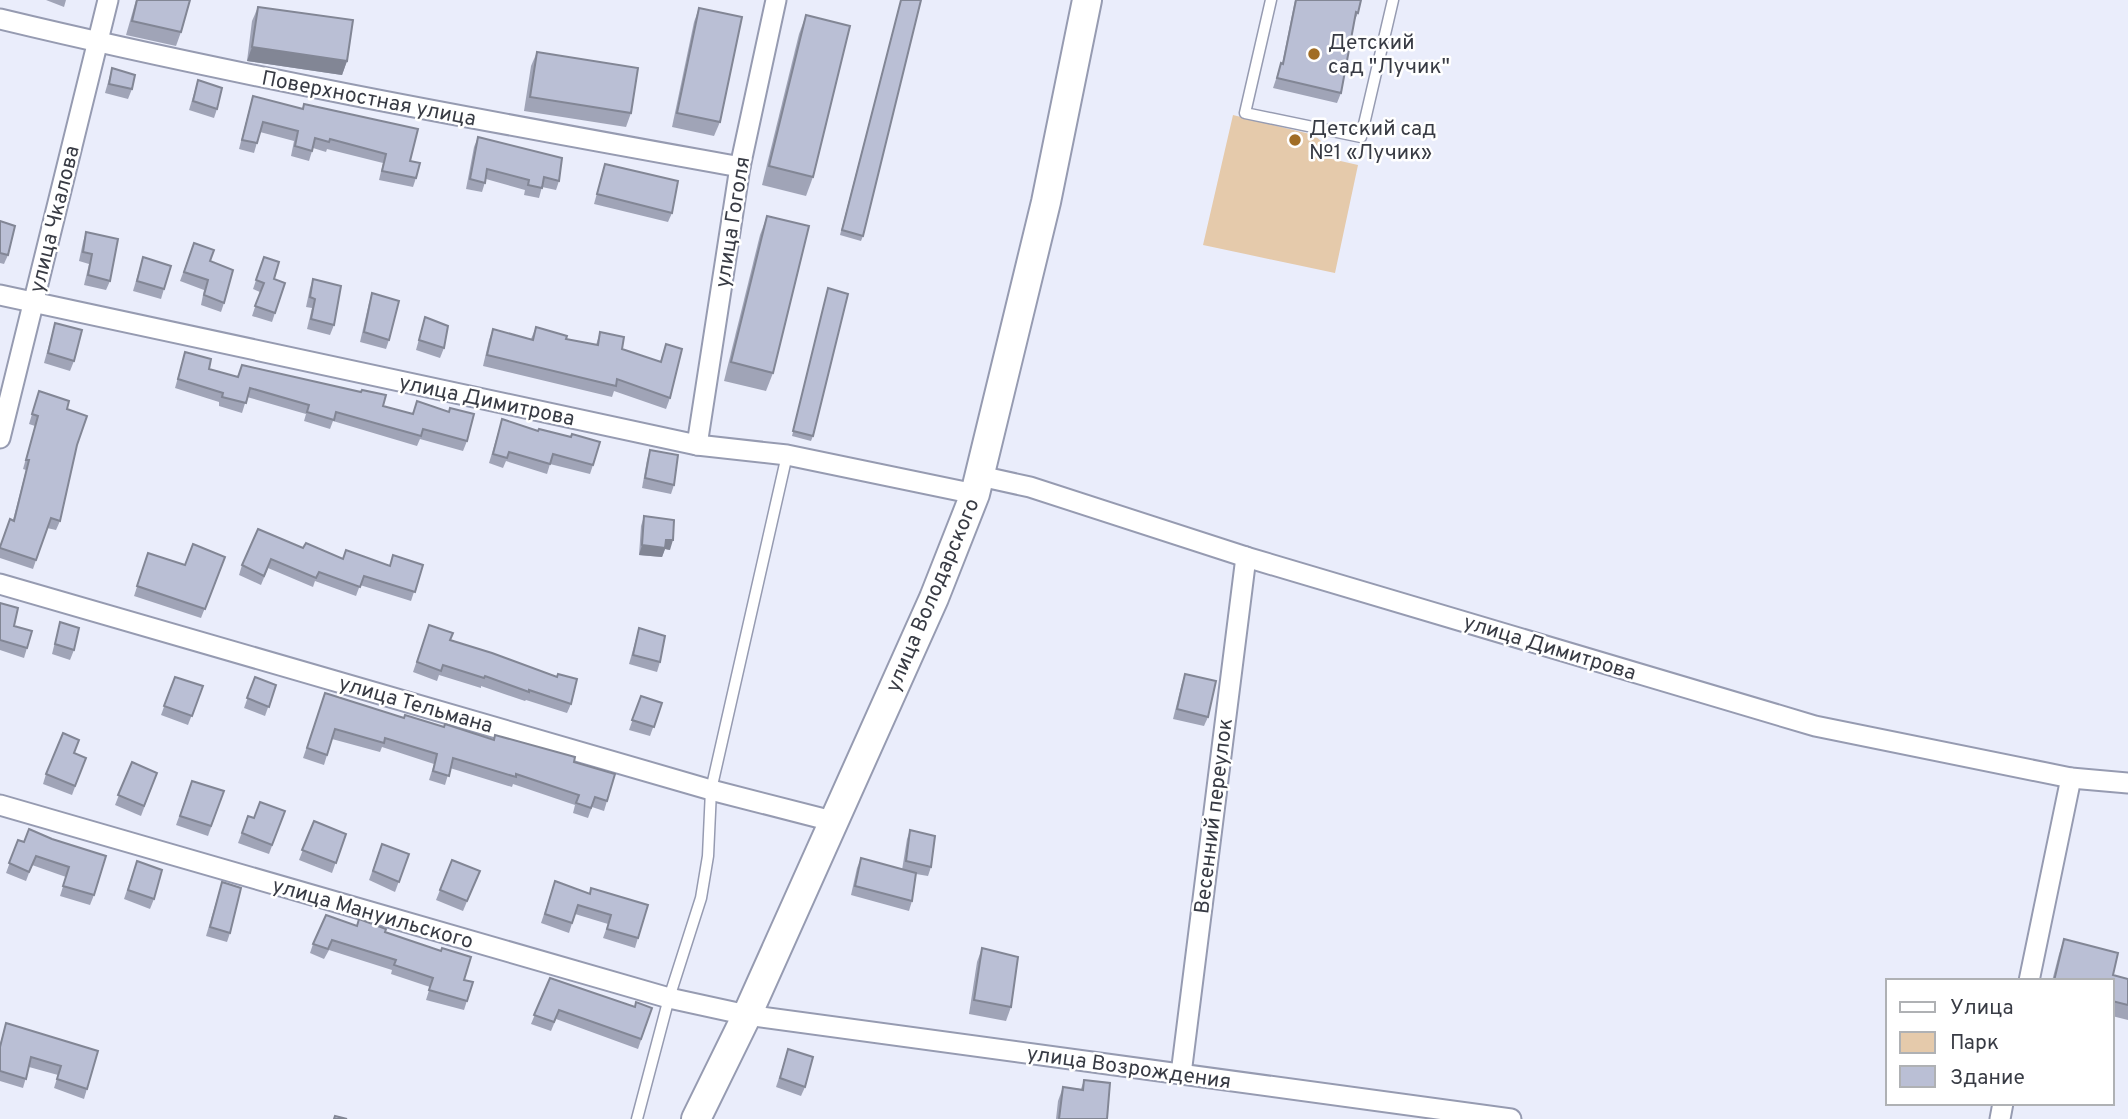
<svg xmlns="http://www.w3.org/2000/svg" width="2128" height="1119" font-family="Overpass,sans-serif">
	<style>
		.green { fill: #e5caab }
		.lines { fill: none; stroke-linecap: round; stroke-linejoin: round }
		.lane-casing { stroke: #969bb1; stroke-width: 13 }
		.street-casing { stroke: #969bb1; stroke-width: 23 }
		.secondary-casing { stroke: #969bb1; stroke-width: 32 }
		.lane { stroke: #fff; stroke-width: 10 }
		.street { stroke: #fff; stroke-width: 19 }
		.secondary { stroke: #fff; stroke-width: 28 }
		.wall { fill: #a0a4b7 }
		.shaded-wall { fill: #828695 }
		.building { fill: #babfd5; stroke: #828695; stroke-width: 2 }
		.poi-dot { fill: #a16d25; stroke: #fff; stroke-width: 2.5 }
		.labels { text-anchor: middle; stroke-width: 5; stroke-linejoin: round; paint-order: stroke }
		.poi-label { font-size: 21px; fill: #383b44; stroke: #fff; text-anchor: start }
		.street-label { font-size: 21px; fill: #383b44; stroke: #fff }
	</style>
	<rect width="100%" height="100%" fill="#eaedfb"/>
	<polygon class="green" points="1233,115 1314,135 1321,141 1323,157 1358,165 1335,273 1203,245"/>
	<g class="lines">
		<g class="lane-casing">
			<g id="lane">
				<polyline points="1271,0 1245,113 1361,137 1393,0"/>
				<polyline points="637,1119 669,998 701,898 708,856 711,790 787,455"/>
			</g>
		</g>
		<g class="street-casing">
			<g id="street">
				<path d="M0 19C245 78 492 122 740 167"/>
				<polyline points="0,295 697,445 787,455 975,494"/>
				<polyline points="0,438 108,0"/>
				<polyline points="697,445 740,167 776,0"/>
				<polyline points="980,476 1030,487 1246,557 1815,726 2071,778 2128,783"/>
				<polyline points="0,584 711,790 832,821"/>
				<polyline points="0,805 669,998 747,1015 1511,1119"/>
				<polyline points="2029,981 2071,778"/>
				<polyline points="1181,1074 1246,557"/>
				<polyline points="2000,1119 2003,1103"/>
			</g>
		</g>
		<g class="secondary-casing">
			<polyline id="secondary" points="696,1119 747,1015 934,598 975,494 1046,202 1087,0"/>
		</g>
		<use href="#lane" class="lane"/>
		<use href="#street" class="street"/>
		<use href="#secondary" class="secondary"/>
	</g>
	<g class="wall">
		<polygon points="46,0 66,0 64,7"/>
		<polygon points="136,0 190,0 181,32 176,46 126,35"/>
		<polygon points="901,0 863,236 861,241 840,235"/>
		<polygon points="1295,0 1361,0 1358,13 1354,22 1341,93 1337,103 1273,88 1278,73 1282,64"/>
		<polygon points="258,7 347,61 342,75 247,61 252,21"/>
		<polygon points="699,8 720,122 714,136 672,127 694,22"/>
		<polygon points="806,15 813,177 806,196 762,185 799,34"/>
		<polygon points="537,52 631,113 626,127 524,111 531,66"/>
		<polygon points="112,68 132,89 128,99 105,93"/>
		<polygon points="198,80 217,109 214,118 189,110"/>
		<polygon points="253,96 302,109 304,104 410,161 416,178 413,187 379,180 383,163 327,149 326,152 313,148 309,161 291,156 294,141 260,132 254,153 239,149 250,106"/>
		<polygon points="478,137 559,181 556,190 542,187 539,198 524,195 525,190 486,179 482,192 466,189 474,147"/>
		<polygon points="605,164 672,213 668,222 594,204"/>
		<polygon points="767,216 773,373 766,391 724,381 760,235"/>
		<polygon points="0,221 8,255 4,264 0,263"/>
		<polygon points="86,232 110,281 106,290 84,285 89,264 79,261 83,242"/>
		<polygon points="194,243 210,261 224,303 221,312 201,305 204,290 180,281"/>
		<polygon points="143,257 164,289 161,299 133,291"/>
		<polygon points="264,257 274,279 285,283 272,322 252,316 260,292 253,289"/>
		<polygon points="313,279 334,325 330,335 307,329 312,308 306,307 310,288"/>
		<polygon points="828,288 813,436 811,441 792,436"/>
		<polygon points="372,293 389,340 386,349 360,342 369,303"/>
		<polygon points="425,317 444,348 440,358 416,350"/>
		<polygon points="55,323 74,361 70,371 44,363"/>
		<polygon points="536,327 566,339 596,345 600,332 622,349 660,362 666,344 670,398 666,409 614,391 612,397 483,366 489,340 493,329 531,339"/>
		<polygon points="185,352 209,369 238,377 242,365 383,406 467,441 463,451 420,439 417,446 333,421 330,429 304,421 306,414 247,397 242,413 219,406 219,402 175,388"/>
		<polygon points="39,391 67,409 77,445 60,521 56,530 47,528 33,569 0,558 0,547 13,520 26,470 23,469 35,426 29,424"/>
		<polygon points="502,419 538,431 593,465 590,474 550,464 547,474 506,461 503,468 489,463"/>
		<polygon points="650,450 674,485 671,494 642,488 647,460"/>
		<polygon points="644,516 670,550 665,549 662,557 639,555 641,526"/>
		<polygon points="303,548 343,559 390,566 423,565 411,601 360,585 356,596 315,581 313,587 268,568 261,585 239,575 242,565"/>
		<polygon points="148,553 185,565 225,557 201,618 134,596"/>
		<polygon points="0,603 27,648 24,658 0,650"/>
		<polygon points="60,622 74,650 70,660 52,654"/>
		<polygon points="429,625 450,640 571,704 567,713 526,700 525,701 481,686 481,688 439,675 437,681 413,672"/>
		<polygon points="639,628 660,662 657,672 629,664"/>
		<polygon points="1185,674 1208,717 1204,726 1173,719 1182,683"/>
		<polygon points="175,677 203,686 188,725 161,715"/>
		<polygon points="255,677 276,685 265,716 244,708"/>
		<polygon points="325,693 404,718 494,740 574,762 607,801 604,811 592,807 588,818 573,813 575,805 513,784 512,787 450,768 445,785 429,780 434,764 382,747 380,752 332,739 324,765 303,758"/>
		<polygon points="641,696 662,703 650,736 629,730"/>
		<polygon points="74,753 86,758 72,795 43,784 46,774"/>
		<polygon points="132,762 157,773 141,816 115,805"/>
		<polygon points="192,781 224,791 208,836 176,825"/>
		<polygon points="285,811 269,854 238,843 248,816 254,818"/>
		<polygon points="314,821 346,834 332,873 299,860"/>
		<polygon points="910,830 931,867 928,876 916,874 912,901 909,911 851,895 857,868 861,858 902,870 907,839"/>
		<polygon points="52,839 94,895 90,905 60,896 66,877 32,865 26,881 6,873 18,840 24,841"/>
		<polygon points="382,844 409,854 395,892 369,880"/>
		<polygon points="452,860 476,880 463,911 436,900"/>
		<polygon points="137,861 154,899 150,909 124,899"/>
		<polygon points="222,882 230,933 227,942 206,936"/>
		<polygon points="552,890 589,893 638,938 635,948 603,938 608,924 575,914 569,933 541,923"/>
		<polygon points="356,926 385,932 464,980 473,982 464,1010 426,1000 430,987 391,974 392,970 329,950 324,959 310,953 313,944"/>
		<polygon points="2064,939 2113,975 2128,979 2128,1020 2112,1016 2112,981 2052,981 2059,954"/>
		<polygon points="982,948 1011,1007 1006,1021 969,1014 977,962"/>
		<polygon points="550,978 635,1007 652,1008 638,1049 556,1019 551,1031 531,1024"/>
		<polygon points="6,1023 98,1051 84,1099 54,1088 58,1075 29,1067 23,1088 0,1081 0,1044"/>
		<polygon points="785,1059 805,1087 801,1096 776,1087"/>
		<polygon points="1084,1080 1107,1119 1056,1119 1058,1101 1063,1087 1081,1089"/>
	</g>
	<g class="shaded-wall">
		<polygon points="252,47 347,61 342,75 247,61"/>
		<polygon points="666,540 673,540 670,550 665,549 662,557 639,555 642,545"/>
	</g>
	<g class="building">
		<polygon points="137,0 190,0 181,32 132,21"/>
		<polygon points="901,0 921,0 863,236 842,230"/>
		<polygon points="1296,0 1361,0 1358,13 1356,12 1341,93 1277,78 1281,63 1283,64"/>
		<polygon points="258,7 353,20 347,61 252,47"/>
		<polygon points="699,8 742,17 720,122 677,113"/>
		<polygon points="806,15 850,26 813,177 769,166"/>
		<polygon points="537,52 638,68 631,113 530,97"/>
		<polygon points="112,68 135,75 132,89 109,84"/>
		<polygon points="198,80 222,88 217,109 193,101"/>
		<polygon points="253,96 303,109 304,104 418,129 410,161 420,163 416,178 382,171 386,154 330,139 329,142 315,138 312,151 295,146 298,131 263,122 257,143 242,140"/>
		<polygon points="478,137 562,158 559,181 544,177 542,188 528,185 529,180 487,169 485,183 470,179"/>
		<polygon points="605,164 678,181 672,213 597,194"/>
		<polygon points="767,216 809,226 773,373 731,362"/>
		<polygon points="0,221 15,226 8,255 0,253"/>
		<polygon points="86,232 118,239 110,281 88,275 92,254 83,252"/>
		<polygon points="194,243 214,250 210,261 233,270 224,303 204,295 208,280 184,272"/>
		<polygon points="143,257 171,266 164,289 137,281"/>
		<polygon points="264,257 279,262 274,279 285,283 275,313 255,306 264,283 256,280"/>
		<polygon points="313,279 341,286 334,325 311,319 315,299 310,297"/>
		<polygon points="828,288 848,294 813,436 793,431"/>
		<polygon points="372,293 399,301 389,340 364,332"/>
		<polygon points="425,317 448,326 444,348 419,340"/>
		<polygon points="55,323 82,330 74,361 48,353"/>
		<polygon points="536,327 567,336 566,339 598,345 600,332 624,337 622,349 661,362 666,344 682,349 670,398 617,379 616,386 487,355 493,329 533,340"/>
		<polygon points="185,352 211,359 209,369 238,377 242,365 361,392 362,390 386,395 383,406 413,414 417,401 449,412 450,408 474,414 467,441 423,429 421,436 336,412 334,420 307,412 309,405 250,388 246,403 222,397 223,393 178,379"/>
		<polygon points="39,391 69,401 67,409 87,416 77,445 60,521 51,518 36,560 0,548 0,547 10,519 14,521 29,460 26,460 38,416 32,414"/>
		<polygon points="502,419 538,431 539,429 571,437 572,434 600,442 593,465 553,454 550,464 509,452 507,458 493,454"/>
		<polygon points="650,450 678,455 674,485 645,478"/>
		<polygon points="644,516 674,520 673,540 666,540 665,548 642,545"/>
		<polygon points="258,529 303,548 306,543 343,559 346,550 390,566 393,555 423,565 415,592 364,576 360,587 319,572 316,578 271,559 264,576 242,565"/>
		<polygon points="193,544 225,557 205,609 137,586 148,553 185,565"/>
		<polygon points="0,603 18,608 14,626 32,631 27,648 0,640"/>
		<polygon points="60,622 79,628 74,650 55,644"/>
		<polygon points="429,625 453,633 450,640 492,653 557,677 558,674 577,679 571,704 529,690 529,692 485,676 484,678 443,665 441,671 417,662"/>
		<polygon points="639,628 665,636 660,662 633,655"/>
		<polygon points="1185,674 1216,681 1208,717 1177,709"/>
		<polygon points="175,677 203,686 192,716 164,706"/>
		<polygon points="255,677 276,685 269,707 247,698"/>
		<polygon points="325,693 404,718 405,715 444,727 445,724 494,740 495,735 575,757 574,762 615,774 607,801 595,797 591,808 576,803 579,795 516,774 516,777 453,758 449,776 433,771 437,754 385,738 384,743 335,729 327,755 307,748"/>
		<polygon points="641,696 662,703 654,727 632,720"/>
		<polygon points="63,733 79,740 74,753 86,758 75,786 46,774"/>
		<polygon points="132,762 157,773 144,806 118,795"/>
		<polygon points="192,781 224,791 211,826 180,816"/>
		<polygon points="260,802 285,811 272,845 242,833 248,816 254,818"/>
		<polygon points="314,821 346,834 336,863 302,850"/>
		<polygon points="29,829 52,839 106,856 94,895 63,886 69,867 36,856 29,872 9,863 18,840 24,842"/>
		<polygon points="910,830 935,836 931,867 906,861"/>
		<polygon points="382,844 409,854 399,882 373,871"/>
		<polygon points="861,858 916,873 912,901 855,886"/>
		<polygon points="452,860 480,871 467,901 440,890"/>
		<polygon points="137,861 162,870 154,899 128,890"/>
		<polygon points="555,881 590,894 591,888 648,905 638,938 607,929 611,915 578,905 572,923 545,914"/>
		<polygon points="222,882 241,888 230,933 210,927"/>
		<polygon points="326,915 357,926 359,919 386,929 385,932 441,951 442,948 471,957 464,980 473,982 467,1001 429,990 433,978 394,965 396,960 332,940 328,949 313,944"/>
		<polygon points="2064,939 2118,953 2113,975 2128,979 2128,1005 2112,1001 2112,981 2054,981"/>
		<polygon points="982,948 1018,957 1011,1007 974,1000"/>
		<polygon points="550,978 635,1007 636,1002 652,1008 641,1039 559,1010 554,1022 534,1015"/>
		<polygon points="6,1023 98,1051 87,1089 57,1079 61,1066 31,1057 26,1079 0,1071 0,1047"/>
		<polygon points="788,1049 813,1057 805,1087 780,1078"/>
		<polygon points="1084,1080 1110,1083 1107,1119 1059,1119 1063,1087 1083,1090"/>
		<polygon points="335,1116 347,1119 334,1119"/>
	</g>
	<g class="poi-dot">
		<circle cx="1314" cy="54" r="7"/>
		<circle cx="1295" cy="140" r="7"/>
	</g>
	<g class="labels">
		<g class="poi-label">
			<text x="1328" y="49">Детский<tspan x="1328" dy="24">сад "Лучик"</tspan></text>
			<text x="1309" y="135">Детский сад<tspan x="1309" dy="24">№1 «Лучик»</tspan></text>
		</g>
		<g class="street-label">
			<text transform="translate(369 98) rotate(11)" y="7">Поверхностная улица</text>
			<text transform="translate(54 219) rotate(-76)" y="7">улица Чкалова</text>
			<text transform="translate(732 222) rotate(-81)" y="7">улица Гоголя</text>
			<text transform="translate(487 400) rotate(12)" y="7">улица Димитрова</text>
			<text transform="translate(932 595) rotate(-67)" y="7">улица Володарского</text>
			<text transform="translate(1550 647) rotate(17)" y="7">улица Димитрова</text>
			<text transform="translate(416 704) rotate(16)" y="7">улица Тельмана</text>
			<text transform="translate(1213 816) rotate(-83)" y="7">Весенний переулок</text>
			<text transform="translate(373 913) rotate(16)" y="7">улица Мануильского</text>
			<text transform="translate(1129 1067) rotate(8)" y="7">улица Возрождения</text>
		</g>
	</g>
	<rect x="1886" y="979" width="228" height="126" fill="#ffffff" stroke="#afb1b4" stroke-width="2"/>
	<rect x="1900" y="1002" width="35" height="10" fill="#ffffff" stroke="#afb1b4" stroke-width="2"/>
	<text x="1950" y="1014" font-size="21" fill="#383b44">Улица</text>
	<rect x="1900" y="1032" width="35" height="21" fill="#e5caab" stroke="#afb1b4" stroke-width="2"/>
	<text x="1950" y="1049" font-size="21" fill="#383b44">Парк</text>
	<rect x="1900" y="1066" width="35" height="21" fill="#babfd5" stroke="#afb1b4" stroke-width="2"/>
	<text x="1950" y="1084" font-size="21" fill="#383b44">Здание</text>
</svg>
